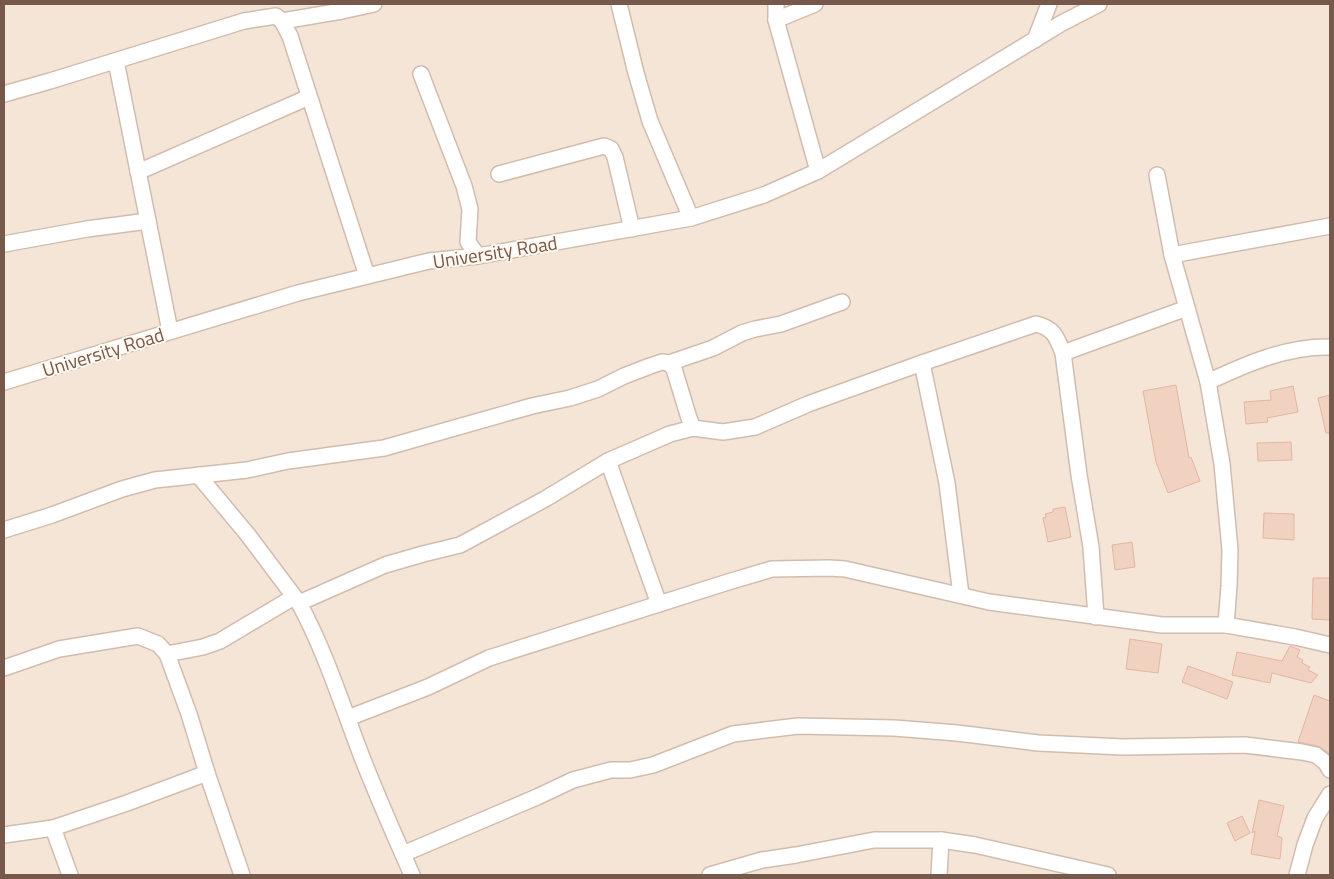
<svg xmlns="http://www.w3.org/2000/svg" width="1334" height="879" font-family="'Titillium Web',sans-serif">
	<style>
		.residential { fill: #f4e5d7 }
		.building { fill: #f1d1c0; stroke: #e4b6a1 }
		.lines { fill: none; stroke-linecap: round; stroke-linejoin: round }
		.minor-casing { stroke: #d1bdb0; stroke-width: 18 }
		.minor { stroke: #fff; stroke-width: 15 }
		.labels { text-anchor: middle; stroke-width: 4; stroke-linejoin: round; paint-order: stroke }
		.street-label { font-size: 19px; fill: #77594c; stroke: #fff8ef }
	</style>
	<rect width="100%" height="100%" fill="#fcf3e8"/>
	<rect class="residential" x="4" y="4" width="1326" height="871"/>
	<g class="building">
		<polygon points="1176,385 1189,458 1191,457 1200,481 1168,493 1156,462 1143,391"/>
		<polygon points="1293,386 1298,412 1267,418 1268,422 1246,424 1244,402 1271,400 1270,391"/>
		<polygon points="1330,395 1330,433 1326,433 1318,398"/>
		<polygon points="1291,442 1292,460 1258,461 1257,443"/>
		<polygon points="1065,507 1071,537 1048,542 1043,518 1046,517 1045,514 1053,512 1053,509"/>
		<polygon points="1264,513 1294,514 1294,540 1263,538"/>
		<polygon points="1132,542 1135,567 1115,570 1112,545"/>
		<polygon points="1313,578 1330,578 1330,620 1312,619"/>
		<polygon points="1130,639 1162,644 1158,673 1126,669"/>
		<polygon points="1290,646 1300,650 1297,657 1303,660 1302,663 1310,667 1308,670 1318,675 1311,683 1272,673 1270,683 1232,675 1237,652 1282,661"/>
		<polygon points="1188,666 1233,682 1227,699 1182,682"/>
		<polygon points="1314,695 1330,701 1330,754 1318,746 1298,742"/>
		<polygon points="1259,800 1284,806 1277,836 1282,838 1280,859 1251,854 1255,831 1252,833"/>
		<polygon points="1242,816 1250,833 1235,841 1227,823"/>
	</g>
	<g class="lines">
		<g class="minor-casing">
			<g id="minor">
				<polyline points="619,4 636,73 650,121 691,218"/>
				<polyline points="776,20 815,4"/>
				<polyline points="282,21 342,11 374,4"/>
				<polyline points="1035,40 1049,4"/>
				<polyline points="116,61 170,331"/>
				<polyline points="421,74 464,186 470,209 468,242 478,256"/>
				<polyline points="4,94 50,81 244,21 276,16 282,21 290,36 367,276"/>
				<polyline points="818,171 1062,23 1099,4"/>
				<polyline points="138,172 309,97"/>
				<polyline points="499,174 604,146 611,149 615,157 632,229"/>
				<polyline points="1157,175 1172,255 1208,382 1222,464 1230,550 1229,586 1226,625"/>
				<polyline points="4,244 87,229 148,221"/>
				<polyline points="1172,255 1330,226"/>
				<polyline points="1063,353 1187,308"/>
				<polyline points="669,363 674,369 689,418 693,428"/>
				<polyline points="922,363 947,483 961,595"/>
				<polyline points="4,382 298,293 429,261 478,256 691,218 764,195 818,171 776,20 776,4"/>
				<path d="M1208 382C1246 364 1287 346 1330 347"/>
				<polyline points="608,461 659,604"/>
				<polyline points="198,475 248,535 299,603"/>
				<polyline points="4,530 52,515 122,489 155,480 247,470 288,461 384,448 532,406 570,398 598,389 624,376 650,366 662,362 669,363 713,348 742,333 755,329 781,324 842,302"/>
				<polyline points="167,654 203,647 220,641 294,597"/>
				<polyline points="4,668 59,649 138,636 158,644 167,654 189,714 207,773 242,875"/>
				<polyline points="348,718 428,687 489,658 728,582 772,569 829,568 845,569 989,602 1162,625 1226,625 1295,637 1330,645"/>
				<polyline points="53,828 70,875"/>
				<polyline points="4,835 53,828 127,803 207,773"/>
				<polyline points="403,854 537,797 573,780 611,770 630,770 653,765 733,734 798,726 894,728 957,733 1038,743 1123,747 1245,745 1302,752 1316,755 1326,763 1330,770"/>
				<path d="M412 875C394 834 376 794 360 752 341 702 325 651 299 603L385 565 423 554 460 545 545 499 608 461 670 434 693 428 723 432 755 427 808 404 922 363 1036 324C1054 328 1057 338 1063 353L1079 475 1091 547 1096 617"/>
				<polyline points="710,875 762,860 796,855 874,840 941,840 975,845 1108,875"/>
				<polyline points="939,875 941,840"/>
				<polyline points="1297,875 1305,845 1315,818 1330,794"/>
			</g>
		</g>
		<use href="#minor" class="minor"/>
	</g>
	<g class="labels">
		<g class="street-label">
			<text transform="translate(495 252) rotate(-9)" y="7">University Road</text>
			<text transform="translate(103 352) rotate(-17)" y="7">University Road</text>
		</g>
	</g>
	<rect width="1334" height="879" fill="none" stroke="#77594c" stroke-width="10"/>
</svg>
